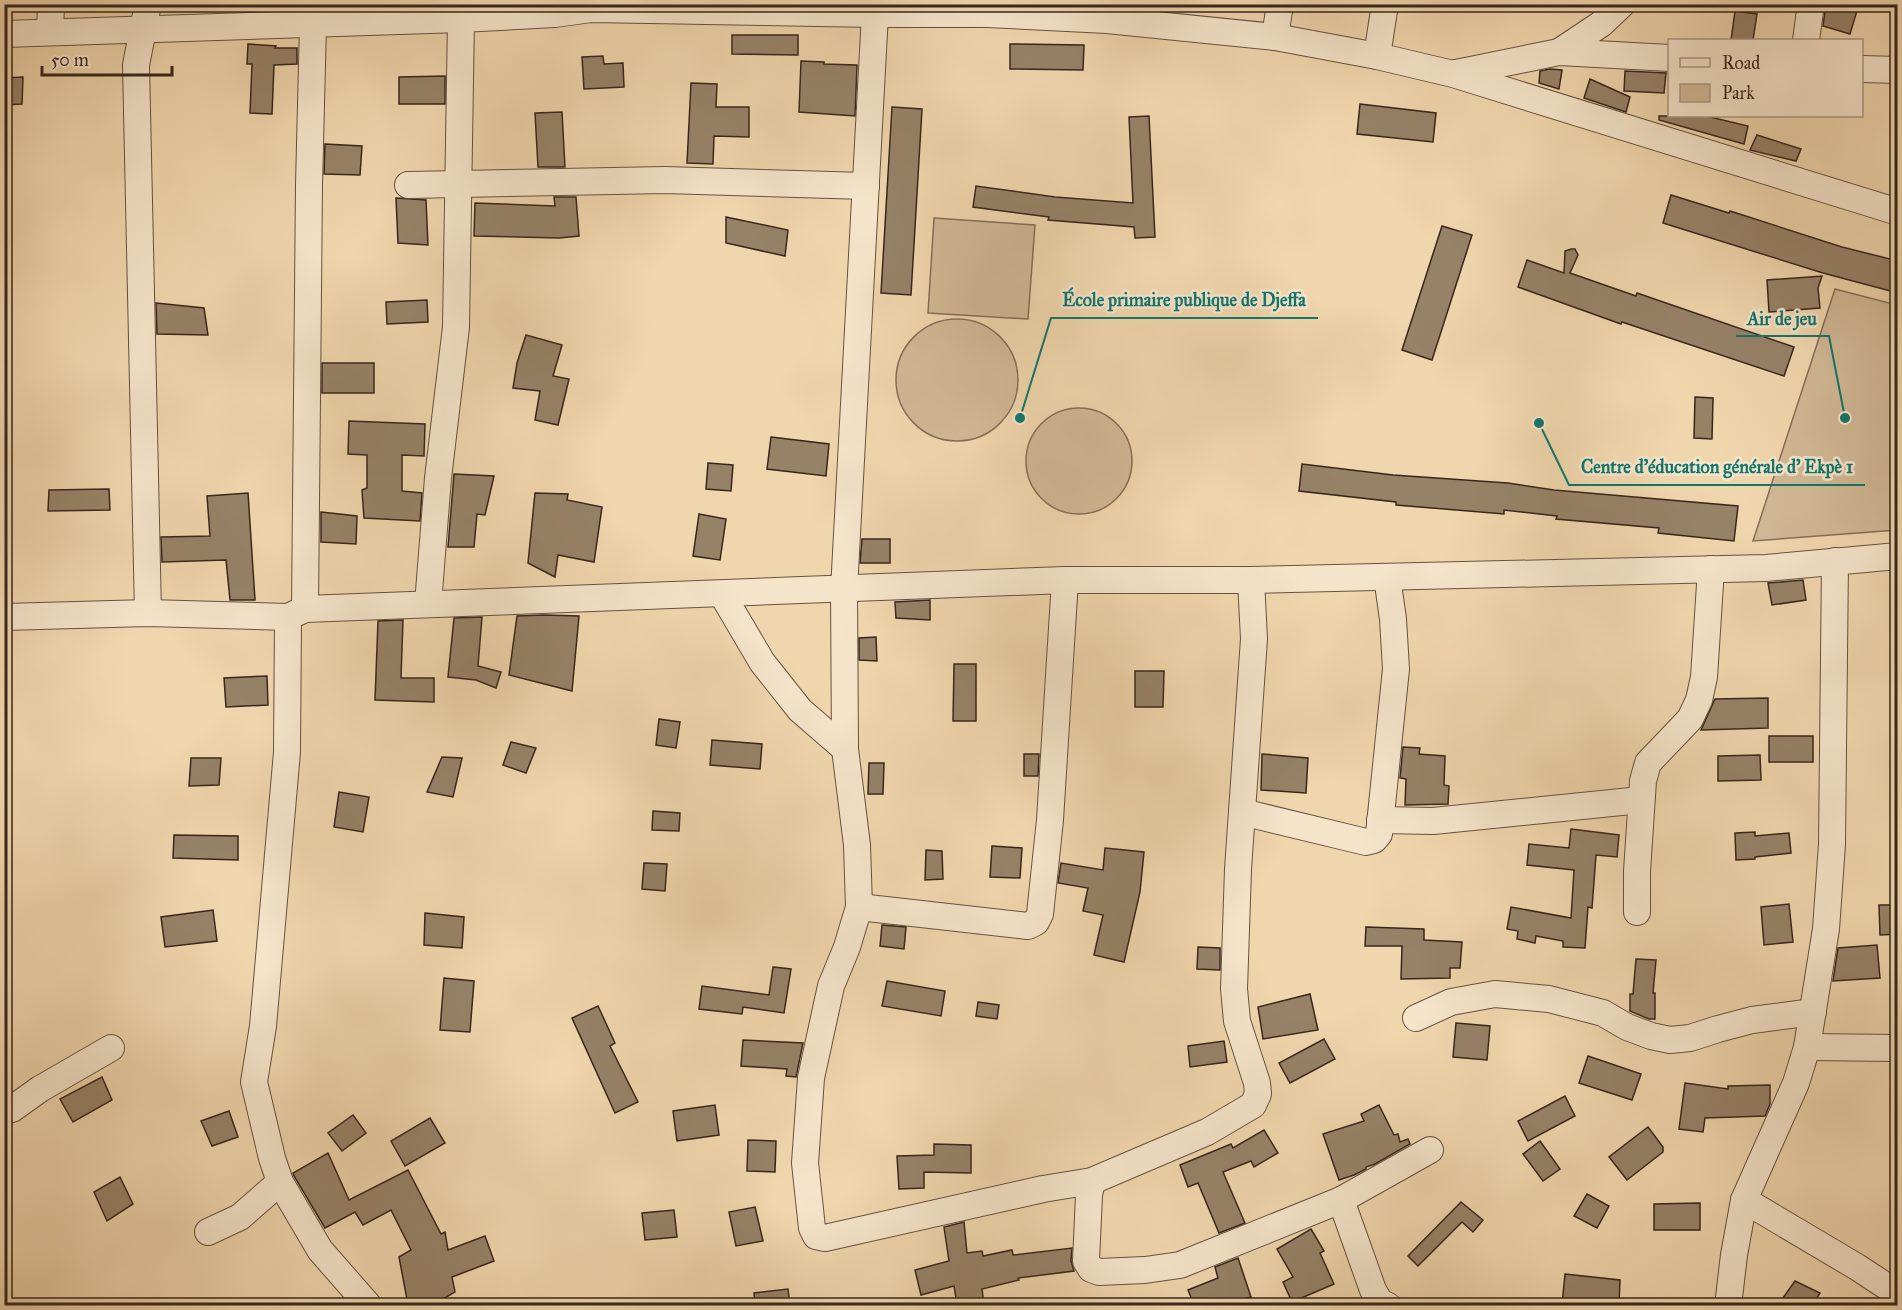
<svg xmlns="http://www.w3.org/2000/svg" width="1902" height="1310" font-family="'IM FELL Great Primer',serif">
	<style>
		.green { fill: #d1b895; stroke: #846f59; stroke-width: 1.5 }
		.building { fill: #978268; stroke: #37261d; stroke-width: 1.5 }
		.lines { fill: none; stroke-linecap: round; stroke-linejoin: round }
		.minor-casing { stroke: #655241; stroke-width: 28 }
		.minor { stroke: #f5e4ca; stroke-width: 26 }
		.leader { fill: none; stroke: #0f766e; stroke-width: 2 }
		.callout-dot { fill: #0f766e; stroke: #f5e4ca; stroke-width: 2 }
		.callout-label { font-size: 18px; text-anchor: middle; font-weight: bold; fill: #0f766e; stroke: #f5e4ca; stroke-width: 5; stroke-linejoin: round; paint-order: stroke }
	</style>
	<rect width="100%" height="100%" fill="#f0d6ad"/>
	<filter id="stains"><feTurbulence type="fractalNoise" baseFrequency=".00333" numOctaves="4"/><feColorMatrix values="0 0 0 0 .2 0 0 0 0 .09 0 0 0 0 .02 0 0 0 .5 -.17"/></filter>
	<radialGradient id="worn" r=".72"><stop offset=".6" stop-color="#630" stop-opacity="0"/><stop offset="1" stop-color="#630" stop-opacity=".3"/></radialGradient>
	<g class="green">
		<polygon points="934,218 1035,225 1028,319 928,313"/>
		<polygon points="1835,289 1897,305 1897,530 1753,541"/>
		<circle cx="957" cy="380" r="61"/>
		<circle cx="1079" cy="461" r="53"/>
	</g>
	<g class="building">
		<polygon points="1826,4 1859,4 1850,34 1823,26"/>
		<polygon points="1735,11 1757,14 1753,40 1731,40"/>
		<polygon points="732,35 798,35 798,55 732,54"/>
		<polygon points="248,44 276,46 275,48 297,48 297,64 274,65 272,114 250,113 252,64 247,64"/>
		<polygon points="1010,44 1084,45 1083,70 1010,69"/>
		<polygon points="603,56 604,64 623,63 624,87 584,89 582,57"/>
		<polygon points="801,61 824,62 824,64 857,65 855,116 799,112"/>
		<polygon points="1550,69 1562,70 1559,89 1539,83 1540,71"/>
		<polygon points="1625,71 1666,73 1664,93 1624,91"/>
		<polygon points="445,76 445,104 399,104 399,77"/>
		<polygon points="23,77 22,104 4,105 4,78"/>
		<polygon points="1590,79 1630,97 1626,112 1584,98"/>
		<polygon points="691,83 717,84 716,107 749,107 749,137 714,136 713,164 687,163"/>
		<polygon points="1360,104 1436,113 1433,142 1357,134"/>
		<polygon points="892,107 922,109 911,295 881,293"/>
		<polygon points="562,112 565,167 538,167 535,113"/>
		<polygon points="1149,116 1155,237 1135,238 1134,227 1048,220 1049,217 973,207 976,186 1055,197 1133,203 1129,117"/>
		<polygon points="1659,116 1706,116 1748,126 1744,144 1659,120"/>
		<polygon points="1757,135 1801,149 1796,161 1750,150"/>
		<polygon points="325,144 362,146 360,175 324,174"/>
		<polygon points="1671,195 1729,213 1730,211 1842,247 1898,261 1898,293 1823,273 1663,223"/>
		<polygon points="554,197 576,197 579,236 559,238 474,236 475,203 555,206"/>
		<polygon points="396,198 426,200 428,245 398,243"/>
		<polygon points="726,217 788,230 785,256 726,243"/>
		<polygon points="1442,226 1472,235 1432,360 1402,350"/>
		<polygon points="1571,249 1575,249 1578,255 1570,273 1636,296 1637,293 1794,347 1784,376 1622,322 1621,324 1518,287 1527,260 1564,273 1565,251"/>
		<polygon points="1822,276 1818,288 1820,308 1769,312 1767,280"/>
		<polygon points="427,300 428,322 387,324 386,302"/>
		<polygon points="156,303 204,308 208,335 157,334"/>
		<polygon points="526,335 562,345 553,376 569,379 558,425 535,420 540,391 513,388 517,363"/>
		<rect x="322" y="363" width="52" height="30"/>
		<polygon points="1695,397 1713,398 1712,439 1694,438"/>
		<polygon points="349,421 425,424 424,456 402,455 402,491 422,493 420,521 364,518 362,490 367,488 367,455 348,454"/>
		<polygon points="771,437 829,444 826,476 767,469"/>
		<polygon points="708,463 733,465 731,491 706,489"/>
		<polygon points="1302,464 1393,475 1508,483 1554,490 1738,506 1734,541 1658,533 1659,528 1556,519 1557,516 1504,510 1504,514 1396,505 1396,502 1299,491"/>
		<polygon points="454,474 494,476 485,515 477,514 474,547 448,547"/>
		<polygon points="109,489 110,510 48,511 49,490"/>
		<polygon points="248,493 255,600 230,600 226,560 162,562 161,537 210,536 207,496"/>
		<polygon points="535,493 568,494 567,500 602,507 594,562 558,555 555,577 528,563"/>
		<polygon points="321,512 357,516 356,544 321,542"/>
		<polygon points="699,514 726,519 720,560 693,556"/>
		<polygon points="862,539 890,539 890,563 860,563"/>
		<polygon points="1803,580 1806,600 1772,605 1768,583"/>
		<polygon points="930,600 930,620 896,618 895,602"/>
		<polygon points="544,615 579,616 572,691 509,675 517,616"/>
		<polygon points="482,617 478,666 501,672 496,688 476,680 448,677 454,618"/>
		<polygon points="403,620 401,678 434,678 434,702 375,700 378,621"/>
		<polygon points="876,637 877,661 859,660 859,638"/>
		<polygon points="954,664 976,664 976,721 953,721"/>
		<polygon points="1135,671 1164,671 1163,707 1135,707"/>
		<polygon points="267,676 268,705 226,707 224,678"/>
		<polygon points="1768,698 1768,728 1701,730 1715,699"/>
		<polygon points="659,719 680,722 676,748 656,745"/>
		<rect x="1769" y="736" width="44" height="26"/>
		<polygon points="712,740 762,744 760,769 710,765"/>
		<polygon points="511,742 536,748 526,773 503,765"/>
		<polygon points="1403,747 1420,748 1419,754 1445,756 1444,785 1449,786 1448,804 1405,805 1406,779 1400,778"/>
		<polygon points="1024,754 1039,754 1038,776 1024,776"/>
		<polygon points="1262,754 1308,758 1306,793 1261,790"/>
		<polygon points="1760,755 1761,780 1718,781 1718,756"/>
		<polygon points="442,757 462,758 453,797 427,792"/>
		<polygon points="191,758 221,758 219,785 189,786"/>
		<polygon points="869,763 884,763 883,794 868,794"/>
		<polygon points="339,792 369,797 363,832 334,827"/>
		<polygon points="653,811 680,813 679,831 652,830"/>
		<polygon points="1571,829 1619,835 1617,857 1596,855 1592,908 1588,907 1585,948 1563,947 1563,941 1536,936 1535,943 1517,939 1518,931 1507,929 1511,907 1571,918 1574,870 1527,865 1529,844 1569,848"/>
		<polygon points="1755,832 1755,836 1789,833 1791,853 1755,857 1755,859 1736,860 1735,833"/>
		<polygon points="174,835 238,836 238,860 173,858"/>
		<polygon points="992,846 1022,848 1020,878 990,877"/>
		<polygon points="1105,848 1144,852 1140,892 1124,962 1094,955 1103,915 1083,911 1088,888 1058,883 1061,863 1103,870"/>
		<polygon points="926,850 942,851 943,879 925,880"/>
		<polygon points="644,863 667,864 665,891 642,889"/>
		<polygon points="1789,904 1793,942 1764,945 1761,907"/>
		<polygon points="1879,905 1898,905 1898,934 1880,935"/>
		<polygon points="213,910 217,941 165,947 161,917"/>
		<polygon points="425,913 464,917 462,948 424,945"/>
		<polygon points="882,925 906,927 904,949 880,946"/>
		<polygon points="1366,927 1424,929 1424,940 1462,942 1460,968 1450,968 1450,978 1401,979 1402,946 1365,946"/>
		<polygon points="1877,945 1880,978 1833,981 1838,948"/>
		<polygon points="1198,947 1220,948 1220,970 1197,969"/>
		<polygon points="1636,959 1656,960 1653,993 1655,993 1655,1019 1649,1019 1630,1011 1630,994 1633,994"/>
		<polygon points="773,967 791,969 784,1013 743,1007 742,1014 699,1009 702,986 769,995"/>
		<polygon points="444,978 474,981 470,1032 440,1030"/>
		<polygon points="887,981 945,991 941,1016 882,1006"/>
		<polygon points="1310,994 1318,1030 1263,1039 1258,1007"/>
		<polygon points="978,1002 999,1005 997,1019 976,1016"/>
		<polygon points="598,1006 615,1043 610,1046 638,1102 615,1113 572,1018"/>
		<polygon points="1456,1023 1490,1026 1487,1060 1453,1057"/>
		<polygon points="1324,1039 1335,1059 1290,1083 1279,1063"/>
		<polygon points="743,1040 803,1043 796,1077 786,1076 787,1069 741,1066"/>
		<polygon points="1224,1041 1227,1062 1190,1067 1188,1046"/>
		<polygon points="1588,1056 1641,1074 1632,1100 1579,1083"/>
		<polygon points="102,1077 112,1100 73,1122 60,1099"/>
		<polygon points="1685,1083 1728,1089 1728,1086 1770,1085 1770,1104 1765,1116 1705,1118 1703,1132 1679,1129"/>
		<polygon points="1565,1096 1575,1116 1528,1141 1518,1121"/>
		<polygon points="715,1105 719,1135 677,1141 673,1111"/>
		<polygon points="1379,1105 1394,1135 1398,1134 1400,1142 1408,1139 1410,1144 1375,1164 1366,1167 1366,1169 1354,1175 1339,1180 1323,1134 1364,1121 1361,1114"/>
		<polygon points="229,1111 238,1137 212,1146 201,1121"/>
		<polygon points="353,1115 366,1133 342,1151 328,1133"/>
		<polygon points="430,1118 445,1143 405,1166 391,1141"/>
		<polygon points="1648,1127 1663,1147 1663,1152 1627,1180 1609,1157"/>
		<polygon points="1264,1130 1278,1153 1254,1167 1251,1161 1223,1172 1245,1223 1219,1233 1198,1183 1188,1187 1180,1165 1231,1144 1233,1148"/>
		<polygon points="748,1140 776,1141 775,1172 747,1171"/>
		<polygon points="1540,1141 1560,1169 1543,1181 1523,1154"/>
		<polygon points="934,1144 971,1145 971,1173 924,1172 924,1188 899,1189 897,1156 934,1155"/>
		<polygon points="328,1153 349,1200 408,1170 441,1234 445,1232 448,1250 485,1236 494,1261 452,1277 455,1292 433,1305 408,1305 399,1257 411,1250 391,1210 363,1225 355,1212 325,1228 294,1176 293,1173"/>
		<polygon points="120,1177 133,1204 107,1221 94,1192"/>
		<polygon points="1587,1194 1609,1206 1597,1228 1574,1216"/>
		<polygon points="1461,1202 1483,1220 1473,1232 1462,1222 1418,1266 1408,1256"/>
		<polygon points="1700,1203 1700,1230 1654,1230 1654,1204"/>
		<polygon points="755,1207 763,1241 736,1246 729,1212"/>
		<polygon points="674,1210 677,1237 645,1240 642,1213"/>
		<polygon points="964,1222 967,1253 982,1251 983,1256 1012,1250 1013,1255 1072,1248 1071,1261 1074,1271 1018,1278 1019,1280 982,1289 984,1305 957,1305 954,1286 921,1295 915,1270 949,1261 944,1227"/>
		<polygon points="1311,1229 1324,1251 1320,1253 1334,1284 1292,1302 1283,1282 1293,1277 1277,1249"/>
		<polygon points="1238,1258 1251,1297 1224,1305 1194,1305 1188,1290 1218,1278 1215,1267"/>
		<polygon points="1565,1274 1620,1280 1619,1305 1562,1305"/>
		<polygon points="1795,1281 1820,1293 1812,1305 1778,1305"/>
		<polygon points="788,1289 790,1305 755,1305 754,1293"/>
	</g>
	<g class="lines">
		<g class="minor-casing">
			<g id="minor">
				<polyline points="875,14 844,590 845,749 857,845 859,907 847,947 831,986 811,1078 805,1163 812,1228 816,1236 825,1238 1043,1189 1092,1181 1207,1132 1253,1105 1258,1094 1257,1083 1237,1021 1234,989 1238,869 1254,639 1251,580"/>
				<polyline points="50,31 51,4"/>
				<polyline points="4,34 461,19 555,14 591,9 875,14 987,14 1107,20 1275,37 1377,56 1453,74 1898,212"/>
				<polyline points="1275,37 1280,4"/>
				<polyline points="1806,40 1811,4"/>
				<polyline points="1559,52 1601,24 1622,4"/>
				<polyline points="1377,56 1385,4"/>
				<polyline points="1862,69 1898,70"/>
				<polyline points="1456,73 1559,52 1670,58"/>
				<polyline points="408,185 665,180 866,186"/>
				<polyline points="722,594 762,662 800,710 845,749"/>
				<polyline points="428,604 438,478 456,327 461,19"/>
				<polyline points="305,609 309,185 313,24"/>
				<polyline points="148,613 136,65 148,4"/>
				<polyline points="4,617 148,613 288,617 305,609 1065,580 1251,580 1766,568 1898,556"/>
				<polyline points="288,617 287,752 263,1026 254,1082 272,1158 280,1182 320,1250 369,1306"/>
				<polyline points="1242,812 1366,842 1374,840 1379,834 1396,669 1393,619 1387,577"/>
				<polyline points="1380,820 1433,821 1641,800"/>
				<polyline points="859,907 1028,926 1036,922 1040,914 1050,820 1065,580"/>
				<polyline points="1637,912 1637,871 1643,781 1648,763 1690,719 1699,700 1704,677 1711,569"/>
				<polyline points="1416,1018 1451,1002 1495,994 1549,999 1603,1013 1627,1027 1651,1036 1670,1040 1690,1038 1718,1029 1752,1020 1813,1012"/>
				<polyline points="1807,1047 1898,1048"/>
				<polyline points="4,1111 12,1109 40,1089 111,1048"/>
				<polyline points="1092,1181 1089,1195 1086,1261 1091,1269 1099,1272 1145,1270 1180,1265 1341,1200 1430,1150"/>
				<polyline points="1341,1200 1373,1290 1380,1302 1388,1306"/>
				<polyline points="1744,1200 1857,1267 1898,1294"/>
				<polyline points="208,1232 240,1217 280,1182"/>
				<polyline points="1728,1306 1734,1255 1744,1200 1796,1083 1807,1047 1826,929 1832,844 1835,561"/>
			</g>
		</g>
		<use href="#minor" class="minor"/>
	</g>
	<path class="leader" d="M1020 418L1051 318H1318M1845 418L1829 336H1736M1539 423L1569 485H1865"/>
	<g class="callout-dot">
		<circle cx="1020" cy="418" r="6"/>
		<circle cx="1845" cy="418" r="6"/>
		<circle cx="1539" cy="423" r="6"/>
	</g>
	<g class="callout-label">
		<text x="1184" y="306">École primaire publique de Djeffa</text>
		<text x="1782" y="325">Air de jeu</text>
		<text x="1717" y="473">Centre d'éducation générale d' Ekpè 1</text>
	</g>
	<rect width="1902" height="1310" fill="none" stroke="#f0d6ad" stroke-width="24"/>
	<rect x="6" y="6" width="1890" height="1298" fill="none" stroke="#37261d" stroke-width="3"/>
	<rect x="12" y="12" width="1878" height="1286" fill="none" stroke="#37261d" stroke-width="1.5"/>
	<rect x="1668" y="39" width="195" height="78" fill="#f5e4ca" stroke="#a99885" stroke-width="1.5"/>
	<rect x="1680" y="58" width="30" height="9" fill="#f5e4ca" stroke="#a99885" stroke-width="1.5"/>
	<text x="1722" y="69" font-size="18" fill="#37261d">Road</text>
	<rect x="1680" y="84" width="30" height="18" fill="#d1b895" stroke="#a99885" stroke-width="1.5"/>
	<text x="1722" y="99" font-size="18" fill="#37261d">Park</text>
	<path d="M42 66v9h130v-9" fill="none" stroke="#37261d" stroke-width="3"/>
	<text x="51" y="66" font-size="18" fill="#37261d" stroke="#f5e4ca" stroke-width="4.5" paint-order="stroke">50 m</text>
	<rect width="100%" height="100%" filter="url(#stains)"/>
	<rect width="100%" height="100%" fill="url(#worn)"/>
</svg>
